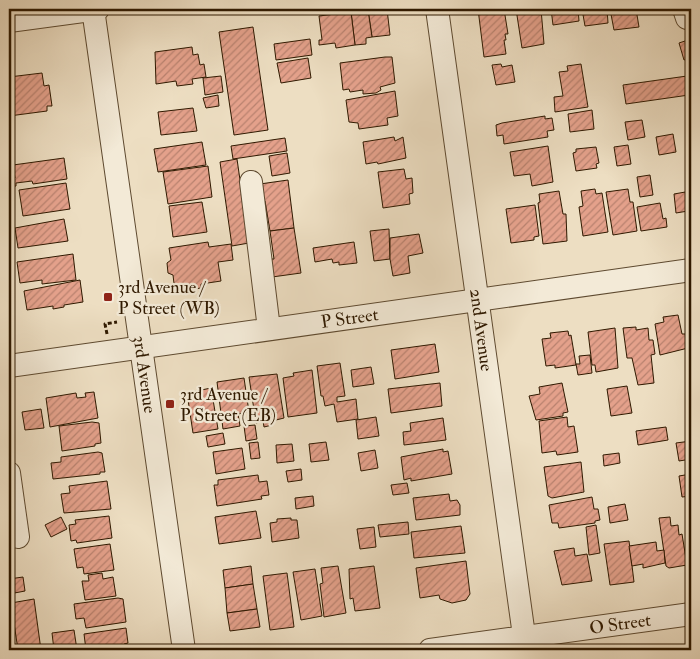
<svg xmlns="http://www.w3.org/2000/svg" width="700" height="659" font-family="'IM FELL Double Pica',serif">
	<style>
		.building { fill: url(#building-hatch); stroke: #2f1900 }
		.lines { fill: none; stroke-linecap: round; stroke-linejoin: round }
		.minor-casing { stroke: #5e4a30; stroke-width: 24 }
		.path { stroke: #2f1900; stroke-width: 3; stroke-dasharray: 4 2.5; stroke-linecap: butt }
		.minor { stroke: #f3ead7; stroke-width: 22 }
		.poi-dot { fill: #8f2418; stroke: #f3ead7; stroke-width: 2 }
		.labels { text-anchor: middle; stroke-width: 4.5; stroke-linejoin: round; paint-order: stroke }
		.poi-label { font-size: 18px; fill: #2f1900; stroke: #f3ead7; text-anchor: start }
		.street-label { font-size: 18px; fill: #2f1900; stroke: #f3ead7 }
	</style>
	<defs>
		<pattern id="building-hatch" width="6" height="6" patternUnits="userSpaceOnUse" patternTransform="scale(1.25)"><rect width="6" height="6" fill="#e4a18b"/><path d="M-1 1l2-2M0 6l6-6M5 7l2-2" fill="none" stroke="#b9826f"/></pattern>
	</defs>
	<rect width="100%" height="100%" fill="#eddec2"/>
	<filter id="stains"><feTurbulence type="fractalNoise" baseFrequency=".004" numOctaves="4"/><feColorMatrix values="0 0 0 0 .2 0 0 0 0 .09 0 0 0 0 .02 0 0 0 .5 -.17"/></filter>
	<radialGradient id="worn" r=".72"><stop offset=".6" stop-color="#630" stop-opacity="0"/><stop offset="1" stop-color="#630" stop-opacity=".3"/></radialGradient>
	<g class="building">
		<polygon points="387,9 390,35 372,37 368,10"/>
		<polygon points="478,9 504,9 508,34 505,34 506,40 504,40 506,54 484,57"/>
		<polygon points="516,9 541,9 544,44 522,48"/>
		<polygon points="551,9 578,9 579,21 553,25"/>
		<polygon points="582,9 607,9 608,23 585,26"/>
		<polygon points="610,9 636,9 639,27 614,30"/>
		<polygon points="642,9 669,9 656,13 655,11 642,13"/>
		<polygon points="368,10 372,37 366,38 366,44 355,45 351,12"/>
		<polygon points="351,12 355,45 336,48 335,43 319,45 319,40 322,40 319,16"/>
		<polygon points="253,27 268,130 234,135 219,32"/>
		<polygon points="310,39 312,55 276,60 274,44"/>
		<polygon points="691,39 691,58 684,60 679,43"/>
		<polygon points="192,47 193,55 198,54 200,65 204,64 206,77 192,79 193,84 177,86 176,81 156,84 155,52"/>
		<polygon points="385,57 392,57 395,83 380,87 381,90 376,93 363,94 363,90 350,92 349,89 343,90 340,63"/>
		<polygon points="308,58 311,78 281,83 277,63"/>
		<polygon points="501,64 502,67 512,65 515,82 496,85 492,65"/>
		<polygon points="581,64 588,107 555,112 554,97 563,96 559,72 568,71 567,66"/>
		<polygon points="42,73 44,86 49,85 52,106 47,106 47,111 9,116 9,77"/>
		<polygon points="221,76 223,92 205,95 203,78"/>
		<polygon points="687,76 689,95 626,104 623,85"/>
		<polygon points="395,91 398,116 387,118 388,125 359,129 358,123 349,122 346,100"/>
		<polygon points="218,95 219,106 206,108 203,98"/>
		<polygon points="193,108 197,131 161,135 158,112"/>
		<polygon points="592,110 594,129 570,132 568,114"/>
		<polygon points="545,116 545,119 552,118 554,130 547,131 548,137 504,144 503,135 497,136 496,125 502,123"/>
		<polygon points="642,120 645,137 628,140 625,122"/>
		<polygon points="673,134 676,152 659,155 656,137"/>
		<polygon points="394,137 395,141 403,137 406,158 378,164 377,162 366,164 363,142"/>
		<polygon points="285,138 287,151 233,159 231,146"/>
		<polygon points="202,142 206,165 158,172 154,149"/>
		<polygon points="628,145 631,164 617,166 614,147"/>
		<polygon points="548,146 553,182 532,186 530,174 514,176 510,152"/>
		<polygon points="596,147 599,163 596,164 597,168 576,171 573,153 576,152 576,149"/>
		<polygon points="287,153 290,173 272,176 269,156"/>
		<polygon points="64,158 67,179 33,184 32,181 16,183 16,186 9,187 9,179 15,178 13,165"/>
		<polygon points="237,159 249,243 232,246 220,162"/>
		<polygon points="208,166 212,197 168,204 163,172"/>
		<polygon points="404,169 406,179 412,178 413,193 409,194 410,204 383,208 378,172"/>
		<polygon points="650,175 653,195 640,197 637,177"/>
		<polygon points="288,180 294,228 270,231 265,201 262,202 260,184"/>
		<polygon points="66,183 70,209 23,216 19,190"/>
		<polygon points="595,189 596,194 602,193 608,232 583,236 579,207 583,206 581,191"/>
		<polygon points="628,189 630,202 633,202 637,231 613,235 606,192"/>
		<polygon points="559,191 563,214 566,214 567,241 543,244 538,203 540,202 539,194"/>
		<polygon points="691,191 691,202 687,203 688,211 676,213 674,194"/>
		<polygon points="202,202 207,232 173,237 169,206"/>
		<polygon points="660,203 663,219 666,218 667,227 641,231 637,207"/>
		<polygon points="535,205 539,236 534,237 534,240 511,243 506,209"/>
		<polygon points="64,219 68,241 18,248 15,228"/>
		<polygon points="294,228 301,273 272,277 270,259 274,259 270,231"/>
		<polygon points="389,229 390,259 374,261 370,231"/>
		<polygon points="419,234 423,253 408,256 410,273 393,276 390,259 390,238"/>
		<polygon points="208,242 209,247 231,244 233,260 218,262 221,281 201,284 201,288 175,292 173,275 168,273 167,263 171,260 169,248"/>
		<polygon points="354,242 357,263 339,265 339,262 333,263 332,259 315,262 313,248"/>
		<polygon points="73,254 76,280 42,284 42,280 20,283 17,262"/>
		<polygon points="80,280 83,302 64,305 64,307 53,309 53,306 27,310 24,291"/>
		<polygon points="678,315 682,334 686,334 688,348 660,355 655,324 664,322 663,317"/>
		<polygon points="636,327 636,330 648,328 649,340 653,340 655,354 651,355 654,383 638,385 632,358 627,358 623,328"/>
		<polygon points="615,328 618,368 596,372 595,365 592,365 588,332"/>
		<polygon points="568,331 569,336 571,335 576,365 555,368 555,365 546,366 542,339 551,338 550,333"/>
		<polygon points="435,344 439,372 395,379 391,350"/>
		<polygon points="590,355 592,373 578,375 576,364 580,364 579,356"/>
		<polygon points="340,363 345,396 337,397 337,402 356,399 358,419 337,422 334,404 325,406 323,396 321,396 317,366"/>
		<polygon points="371,367 374,384 353,387 351,370"/>
		<polygon points="312,370 317,413 288,417 283,378 294,376 293,373"/>
		<polygon points="277,374 284,418 272,421 272,425 264,427 263,421 256,423 249,377"/>
		<polygon points="244,378 249,412 238,414 240,426 223,429 217,382"/>
		<polygon points="440,383 442,406 391,413 388,389"/>
		<polygon points="562,383 568,412 563,413 563,416 536,420 529,396 540,394 539,387"/>
		<polygon points="627,386 632,413 611,416 607,389"/>
		<polygon points="211,388 218,429 193,433 187,393"/>
		<polygon points="94,392 98,418 50,427 46,398 76,393 77,398 86,397 85,393"/>
		<polygon points="41,409 44,428 25,430 22,412"/>
		<polygon points="376,417 379,436 358,439 356,420"/>
		<polygon points="567,417 568,427 574,426 578,452 557,455 556,451 542,453 539,421"/>
		<polygon points="443,418 446,440 404,445 403,432 411,431 410,423"/>
		<polygon points="92,422 99,423 101,443 95,444 95,446 62,451 59,426"/>
		<polygon points="255,425 257,439 246,441 244,426"/>
		<polygon points="666,427 668,440 638,445 636,431"/>
		<polygon points="223,433 225,444 208,447 206,436"/>
		<polygon points="691,441 691,459 679,461 676,443"/>
		<polygon points="258,442 260,458 251,459 249,443"/>
		<polygon points="326,442 329,460 311,462 309,444"/>
		<polygon points="292,444 294,461 277,463 276,445"/>
		<polygon points="242,448 245,469 216,474 213,452"/>
		<polygon points="443,449 443,452 448,451 452,474 411,481 411,478 404,480 401,457"/>
		<polygon points="375,450 378,468 361,471 358,453"/>
		<polygon points="98,452 102,453 105,472 100,472 100,474 53,479 51,463 61,462 61,457"/>
		<polygon points="619,453 620,463 604,466 603,455"/>
		<polygon points="581,462 584,492 552,498 548,496 544,467"/>
		<polygon points="301,469 302,480 288,482 286,471"/>
		<polygon points="691,474 691,496 682,497 679,476"/>
		<polygon points="258,475 259,482 267,481 269,495 261,496 262,499 217,506 214,485 218,485 218,480"/>
		<polygon points="107,481 111,509 64,513 61,494 70,493 69,486"/>
		<polygon points="407,483 409,493 393,495 391,485"/>
		<polygon points="449,494 450,501 457,500 460,505 460,515 416,520 413,498"/>
		<polygon points="313,496 314,506 296,509 295,498"/>
		<polygon points="592,497 594,509 598,509 600,520 595,521 595,523 559,528 558,523 552,523 549,505"/>
		<polygon points="625,504 628,520 610,523 608,507"/>
		<polygon points="256,511 261,538 219,544 215,517"/>
		<polygon points="688,514 691,514 691,531 690,531"/>
		<polygon points="109,516 112,538 77,543 76,540 71,541 69,525 76,524 75,520"/>
		<polygon points="61,517 67,529 51,537 45,525"/>
		<polygon points="670,517 671,526 678,525 679,535 682,534 687,565 669,568 666,566 659,518"/>
		<polygon points="291,518 291,520 297,520 299,538 272,542 270,523 277,522 277,519"/>
		<polygon points="408,522 409,534 380,537 378,525"/>
		<polygon points="596,525 600,553 589,555 586,527"/>
		<polygon points="461,526 465,553 414,558 411,532"/>
		<polygon points="374,527 376,547 360,549 357,529"/>
		<polygon points="629,541 634,582 610,585 604,544"/>
		<polygon points="656,542 657,551 664,550 665,563 643,568 643,564 632,566 629,546"/>
		<polygon points="110,544 114,570 84,574 83,567 77,568 74,549"/>
		<polygon points="574,548 575,556 587,554 592,581 562,585 554,551"/>
		<polygon points="466,561 470,594 466,600 452,603 440,599 439,595 420,598 416,568"/>
		<polygon points="251,566 253,584 225,588 223,570"/>
		<polygon points="338,566 346,613 324,617 320,584 323,583 321,568"/>
		<polygon points="374,566 380,608 355,611 353,598 350,599 349,569"/>
		<polygon points="315,569 322,616 301,620 293,572"/>
		<polygon points="102,573 103,579 113,577 116,596 85,600 82,581 89,581 88,575"/>
		<polygon points="287,573 294,627 270,630 263,576"/>
		<polygon points="23,577 25,591 9,594 9,579"/>
		<polygon points="253,584 257,609 227,613 225,588"/>
		<polygon points="118,598 123,599 126,622 86,628 84,618 76,619 74,604"/>
		<polygon points="34,599 41,650 18,650 11,603"/>
		<polygon points="257,609 260,627 230,631 227,613"/>
		<polygon points="126,628 128,643 124,644 125,650 86,650 84,634"/>
		<polygon points="74,630 77,650 54,650 52,633"/>
	</g>
	<g class="lines">
		<g class="minor-casing">
			<g id="minor">
				<path id="s1" d="M93 9 184 650"/>
				<path id="s2" d="M437 9 526 650"/>
				<polyline points="684,9 687,18"/>
				<polyline points="9,21 98,9"/>
				<polyline points="251,182 269,329"/>
				<path id="s3" d="M9 366 691 270"/>
				<polyline points="9,473 18,537"/>
				<path id="s4" d="M430 650 691 614"/>
			</g>
		</g>
		<polyline class="path" points="107,334 105,324 117,322"/>
		<use href="#minor" class="minor"/>
	</g>
	<g class="poi-dot">
		<rect x="103" y="292" width="10" height="10" rx="2.5"/>
		<rect x="165" y="399" width="10" height="10" rx="2.5"/>
	</g>
	<g class="labels">
		<g class="poi-label">
			<text x="118" y="293">3rd Avenue /<tspan x="118" dy="21">P Street (WB)</tspan></text>
			<text x="180" y="400">3rd Avenue /<tspan x="180" dy="21">P Street (EB)</tspan></text>
		</g>
		<g class="street-label">
			<text dy="6" stroke="none"><textPath href="#s3" startOffset="344">P Street</textPath></text>
			<text dy="6" stroke="none"><textPath href="#s2" startOffset="324">2nd Avenue</textPath></text>
			<text dy="6" stroke="none"><textPath href="#s1" startOffset="369">3rd Avenue</textPath></text>
			<text dy="6" stroke="none"><textPath href="#s4" startOffset="192">O Street</textPath></text>
		</g>
	</g>
	<rect width="700" height="659" fill="none" stroke="#eddec2" stroke-width="30"/>
	<rect x="10" y="10" width="680" height="639" fill="none" stroke="#2f1900" stroke-width="2.5"/>
	<rect x="15" y="15" width="670" height="629" fill="none" stroke="#2f1900"/>
	<rect width="100%" height="100%" filter="url(#stains)"/>
	<rect width="100%" height="100%" fill="url(#worn)"/>
</svg>
